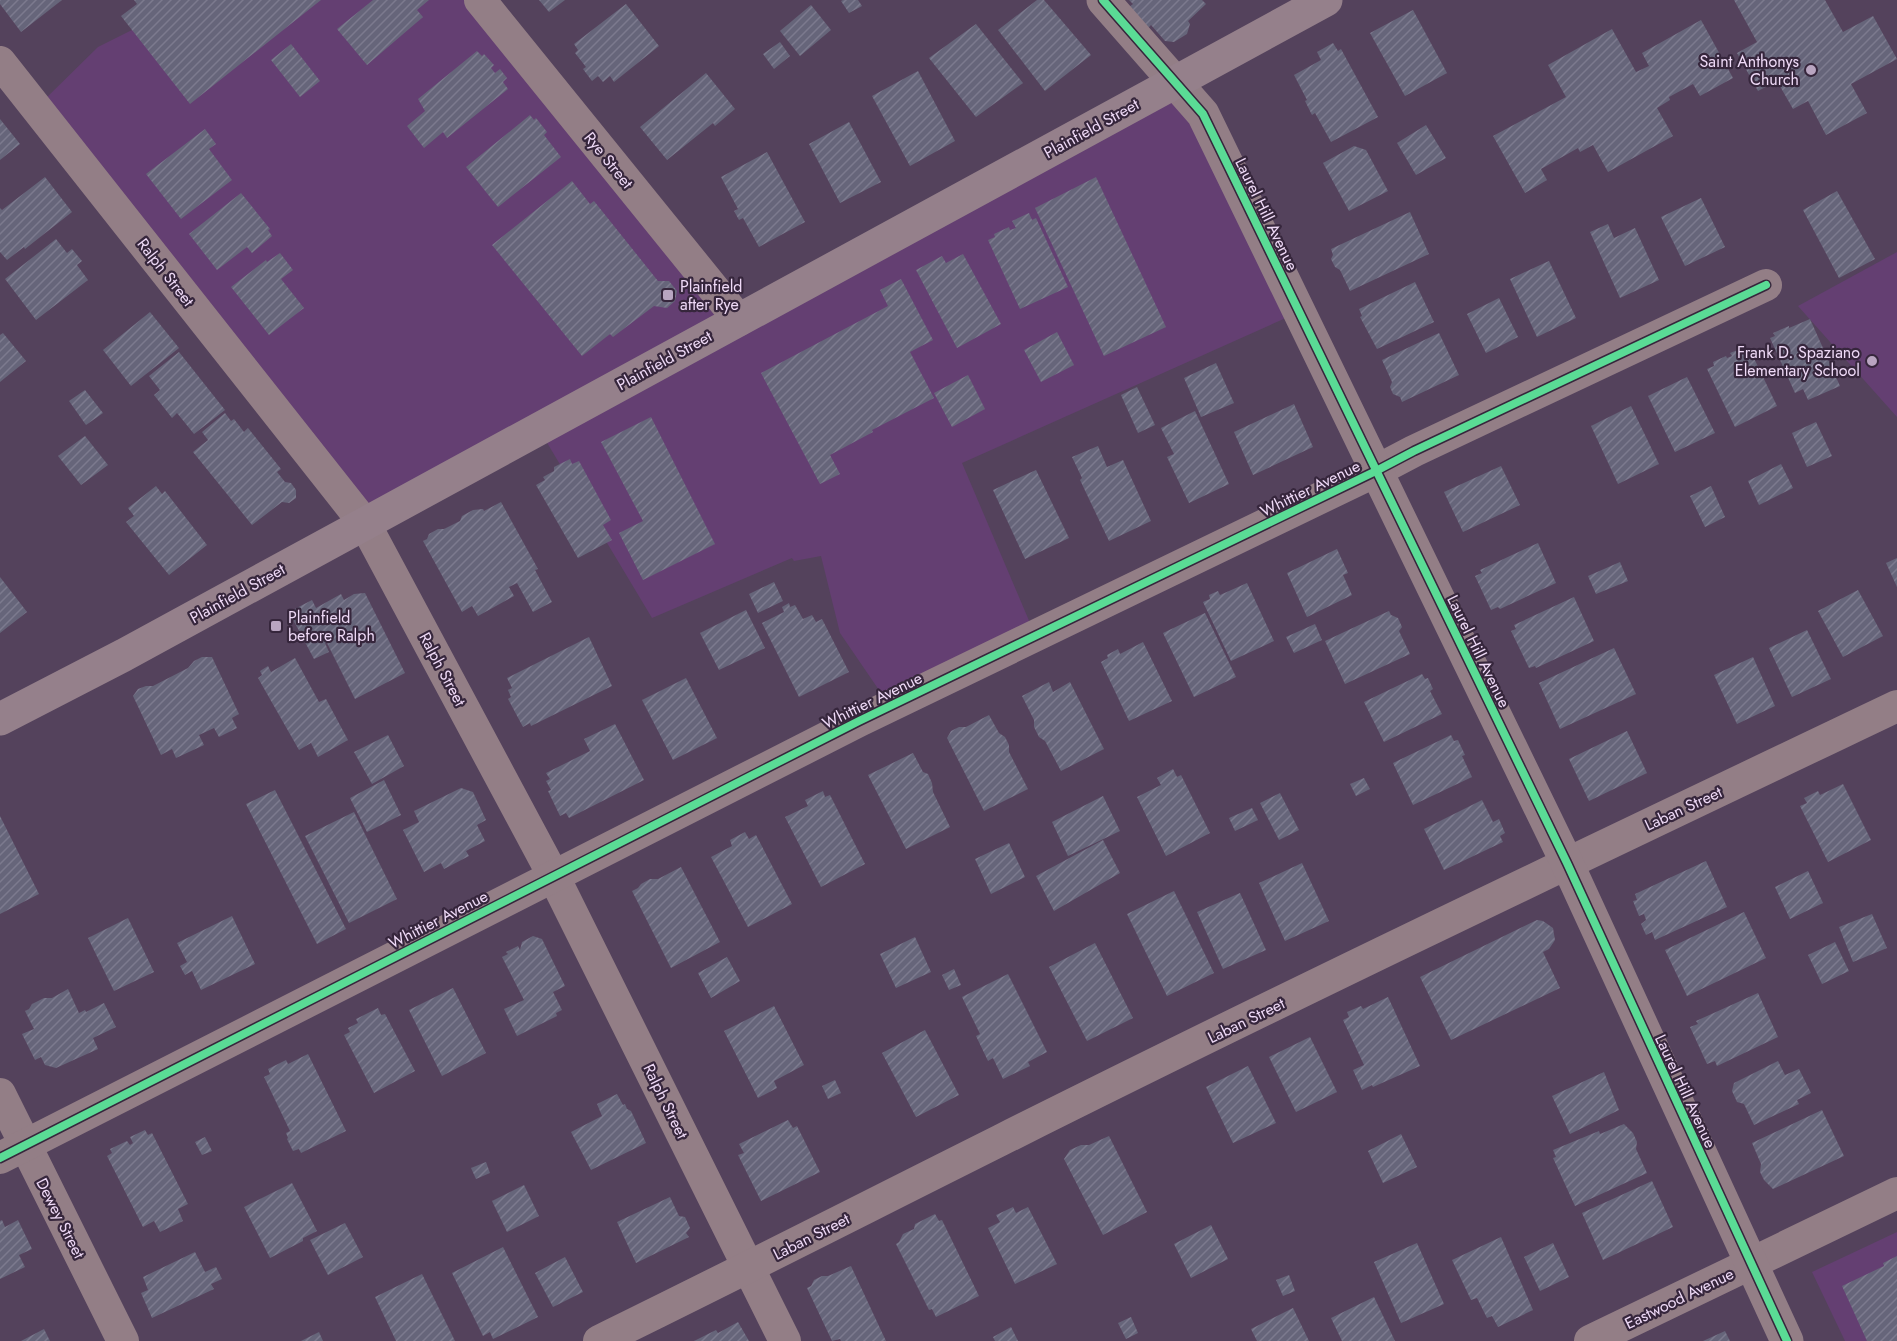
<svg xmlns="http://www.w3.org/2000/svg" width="1897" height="1341" font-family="Jost,sans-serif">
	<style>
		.built { fill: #643f72 }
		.building { fill: url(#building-hatch) }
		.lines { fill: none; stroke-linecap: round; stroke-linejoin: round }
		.minor { stroke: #937e86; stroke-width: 32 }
		.tertiary { stroke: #937e86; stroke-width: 33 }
		.secondary { stroke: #95808b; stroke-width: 33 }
		.cycleway-casing { stroke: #36263c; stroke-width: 11 }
		.cycleway { stroke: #5adb95; stroke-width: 8 }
		.poi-dot { fill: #b9a5c1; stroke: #36263c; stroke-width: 2 }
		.labels { text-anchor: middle; stroke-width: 4.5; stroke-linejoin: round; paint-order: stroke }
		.poi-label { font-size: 16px; fill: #efdaf7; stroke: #36263c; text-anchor: end }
		.street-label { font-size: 16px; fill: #efdaf7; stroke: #36263c }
	</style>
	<defs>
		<pattern id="building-hatch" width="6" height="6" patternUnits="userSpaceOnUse" patternTransform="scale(1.5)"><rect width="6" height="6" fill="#66657a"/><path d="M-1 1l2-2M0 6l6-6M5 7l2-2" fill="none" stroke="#7c7a8e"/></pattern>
	</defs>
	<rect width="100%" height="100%" fill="#54425c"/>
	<g class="built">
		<polygon points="150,0 482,0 744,306 1184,67 1306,309 962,463 1030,623 901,687 881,693 840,633 821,556 794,561 792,558 652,618 534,421 359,512 40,104 98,47 154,19"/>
		<polygon points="1897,252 1897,417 1798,306"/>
		<polygon points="1897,1232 1897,1341 1845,1341 1812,1272"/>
	</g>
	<g class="building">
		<polygon points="0,0 62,0 21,32 0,4"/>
		<polygon points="134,0 321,0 190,104 121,16 137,4"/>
		<polygon points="373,0 429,0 417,10 423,17 367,65 337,29"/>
		<polygon points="539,0 565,0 549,12"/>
		<polygon points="843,0 858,0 862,6 849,13 841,1"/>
		<polygon points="1037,0 1044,0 1091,55 1045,91 998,30"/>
		<polygon points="1129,0 1202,0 1206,4 1188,21 1190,24 1187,34 1174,42 1165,41 1151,25 1148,28 1129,7 1133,4"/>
		<polygon points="1734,0 1825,0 1843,32 1873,16 1897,59 1851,84 1867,113 1826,135 1808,101 1793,109 1777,81 1758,91 1737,53 1757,42"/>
		<polygon points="626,4 659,46 614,82 610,76 603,82 598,76 592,81 583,69 586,67 575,53 578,50 574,44"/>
		<polygon points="811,5 831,30 800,56 780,31"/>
		<polygon points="1413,10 1447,73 1405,96 1370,33"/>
		<polygon points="1701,20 1733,78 1700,96 1693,84 1669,97 1670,100 1657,108 1673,136 1608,172 1593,145 1580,152 1578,148 1541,169 1547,180 1525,193 1493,136 1566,97 1548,65 1612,29 1636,72 1649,66 1642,53"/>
		<polygon points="976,24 1023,83 976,117 929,58"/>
		<polygon points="780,42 790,56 774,69 763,54"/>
		<polygon points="1333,43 1338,51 1341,49 1378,117 1331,142 1315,113 1312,115 1305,101 1307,100 1294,75 1321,60 1317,52"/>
		<polygon points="291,44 320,81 300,97 271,60"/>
		<polygon points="477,51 482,56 484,54 494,65 491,68 495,73 500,69 507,78 503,82 508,89 447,138 443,132 424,148 407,126 425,111 418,99"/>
		<polygon points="918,71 955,141 910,166 872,96"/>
		<polygon points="706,73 735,109 715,126 713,123 667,160 640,127"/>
		<polygon points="530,115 534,120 536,118 547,132 544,135 561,157 498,207 466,167"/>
		<polygon points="0,119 20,144 0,160"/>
		<polygon points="849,122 881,182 840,203 809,144"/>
		<polygon points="1426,125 1446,158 1416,175 1397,143"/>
		<polygon points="205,129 216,144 209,149 232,180 181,219 146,174"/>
		<polygon points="1354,146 1366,150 1388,191 1349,211 1323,163"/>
		<polygon points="767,152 805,222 759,247 743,218 739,220 734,211 738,209 721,177"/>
		<polygon points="45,177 72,212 25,249 24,247 7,260 0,252 0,208 2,210"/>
		<polygon points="1096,177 1166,327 1104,356 1035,208"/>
		<polygon points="572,181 590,204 594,201 658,281 669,281 677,291 675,301 667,308 654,306 613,337 610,334 582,356 492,245"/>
		<polygon points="1837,191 1875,259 1839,278 1803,210"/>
		<polygon points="241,193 270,229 268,230 272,236 252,253 247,247 217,270 189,234"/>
		<polygon points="1701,198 1725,247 1685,266 1661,217"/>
		<polygon points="1410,212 1429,254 1350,291 1340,270 1335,267 1331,259 1333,255 1331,249"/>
		<polygon points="1029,213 1032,220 1036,218 1068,287 1020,309 988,240 995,237 994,234 1009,227 1010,230 1016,228 1012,221"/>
		<polygon points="1608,224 1614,238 1635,228 1659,280 1620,298 1590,232"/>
		<polygon points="56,239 67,253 72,249 82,261 77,265 88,280 36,320 5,279"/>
		<polygon points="280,253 293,270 281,279 304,308 269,335 231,287 266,260 267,262"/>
		<polygon points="963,254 1001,324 957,348 916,270 942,256 946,263"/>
		<polygon points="1549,261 1576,318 1537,337 1510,279"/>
		<polygon points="901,279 933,340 910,352 934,398 872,430 873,432 830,455 840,474 820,484 761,373 888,306 880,290"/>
		<polygon points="1415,282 1434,322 1377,349 1360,317 1362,316 1359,309"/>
		<polygon points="1499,298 1518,337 1486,353 1467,314"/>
		<polygon points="150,312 179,348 131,386 103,350"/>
		<polygon points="1810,319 1840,386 1808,400 1803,389 1795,393 1770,338 1775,336 1773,333 1789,326 1789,328"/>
		<polygon points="1057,332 1074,365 1041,382 1024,350"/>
		<polygon points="3,333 26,361 0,382 0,335"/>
		<polygon points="1439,333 1459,375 1402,402 1400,397 1393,394 1390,387 1392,382 1382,360"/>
		<polygon points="1749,348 1777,406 1735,427 1707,369 1714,366 1713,362 1726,356 1727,358 1732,356 1730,353 1740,349 1742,351"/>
		<polygon points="179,352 225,410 194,434 177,413 172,418 154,395 160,390 149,376"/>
		<polygon points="1216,363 1234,403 1201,417 1184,378"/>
		<polygon points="968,375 985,409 952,427 934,393"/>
		<polygon points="1687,377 1715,433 1675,452 1648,396"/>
		<polygon points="1137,387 1155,425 1138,433 1121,395"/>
		<polygon points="85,390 103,413 86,425 69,401"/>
		<polygon points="1294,404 1313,447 1253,475 1234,432"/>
		<polygon points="1631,406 1659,464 1618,484 1591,426"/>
		<polygon points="1195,411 1229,484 1189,503 1167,457 1174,454 1161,428"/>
		<polygon points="225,413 231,421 234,419 244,432 248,428 281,469 277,472 285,482 291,483 296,490 296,498 289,503 282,502 252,525 193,452 208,440 202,432"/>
		<polygon points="651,417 715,544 643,580 619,533 643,521 601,442"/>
		<polygon points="1816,422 1832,456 1807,467 1792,433"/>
		<polygon points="85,436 108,465 81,485 58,456"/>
		<polygon points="1098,446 1107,467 1123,460 1151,521 1109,541 1080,480 1082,478 1072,457"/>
		<polygon points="570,459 572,464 579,461 611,520 603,525 612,540 578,558 536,485 545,480 543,477 554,471 554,467"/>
		<polygon points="1781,464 1793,488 1759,505 1748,481"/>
		<polygon points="1501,466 1520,505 1463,532 1444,492"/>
		<polygon points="1036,470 1069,538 1025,559 993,490"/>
		<polygon points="156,486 162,494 165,491 207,545 169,575 126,522 134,516 128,508"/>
		<polygon points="1711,486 1725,517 1705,527 1690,496"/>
		<polygon points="501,502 538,569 535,570 552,602 533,612 517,583 509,587 514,596 478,616 472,606 462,612 423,541 427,539 429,534 438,529 444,529 460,521 462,516 473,510 483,509 484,511"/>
		<polygon points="1538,543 1556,583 1500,609 1498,607 1491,610 1475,576 1482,573 1480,570"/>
		<polygon points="1337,549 1348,573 1343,575 1352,595 1307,617 1287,573"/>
		<polygon points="1897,558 1897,587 1886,563"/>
		<polygon points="1620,562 1628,581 1596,594 1588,576"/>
		<polygon points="0,577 27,612 0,633"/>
		<polygon points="774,582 783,601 758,613 749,594"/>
		<polygon points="1247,583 1274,641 1231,661 1203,602 1210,599 1209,595 1218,591 1220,595"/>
		<polygon points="1858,590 1883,636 1843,657 1818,611"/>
		<polygon points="365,593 405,673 355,699 327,643 325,643 329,652 314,659 289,612 312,600 316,608 341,594 344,600 354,594"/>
		<polygon points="1574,597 1594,641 1536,668 1535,666 1529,668 1511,631 1516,629 1514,625"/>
		<polygon points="789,603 790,607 795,605 803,619 812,615 816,622 822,619 849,672 799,697 762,623 784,612 782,607"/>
		<polygon points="746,610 765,648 719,670 700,633"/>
		<polygon points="1389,611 1391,615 1398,618 1402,627 1399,631 1410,654 1345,684 1325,641"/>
		<polygon points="1205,613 1236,677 1194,697 1163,633"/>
		<polygon points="1315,624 1322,640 1294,653 1286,637"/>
		<polygon points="1807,630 1831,679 1792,697 1769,648"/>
		<polygon points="589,637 612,686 531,726 530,723 523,727 508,699 511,697 508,690 512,688 507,678"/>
		<polygon points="1143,642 1172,701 1129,721 1101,662 1108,658 1107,655 1118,649 1120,654"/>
		<polygon points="1614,648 1636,694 1560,729 1539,683"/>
		<polygon points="202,657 212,657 239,714 232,718 237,728 219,737 214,728 199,735 204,745 176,758 172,749 161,755 133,696 138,689 146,686 153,686 188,668 194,661"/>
		<polygon points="1753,657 1775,706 1737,724 1714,675"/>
		<polygon points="295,658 319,702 326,699 348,740 318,757 311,743 299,750 258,678 262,675 260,671 268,666 271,672"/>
		<polygon points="1422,674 1425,679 1428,678 1433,689 1430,691 1442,714 1384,742 1364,702"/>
		<polygon points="686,678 717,738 673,760 642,700"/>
		<polygon points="1049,682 1053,692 1070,682 1104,749 1061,771 1045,741 1039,737 1034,727 1034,720 1022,696"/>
		<polygon points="989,715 999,733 1005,737 1009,745 1009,752 1028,789 984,811 947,738 951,731 959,727 966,727"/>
		<polygon points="615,724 644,780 569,818 566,813 560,816 548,791 551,790 546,781 550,779 546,773 590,751 584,739"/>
		<polygon points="1627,731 1647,773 1589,801 1569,759"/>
		<polygon points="388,735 404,766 372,784 354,752"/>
		<polygon points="1451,735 1454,741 1458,740 1465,755 1462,756 1472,777 1413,805 1393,763"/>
		<polygon points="913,753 923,772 928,774 932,783 933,792 950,827 906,849 868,775"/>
		<polygon points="1173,769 1177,777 1181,775 1210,833 1166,856 1137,797 1161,785 1157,778"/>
		<polygon points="1364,778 1370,789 1356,796 1350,784"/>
		<polygon points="384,780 401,815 367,832 350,798"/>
		<polygon points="1843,784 1871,840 1828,862 1800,806 1807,803 1804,798 1818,791 1820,795"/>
		<polygon points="461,788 473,792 486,820 477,825 485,841 466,851 469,856 444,869 441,863 424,872 403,830 419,822 414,811"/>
		<polygon points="275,790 346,929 317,944 246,804"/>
		<polygon points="823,791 825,797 830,795 865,864 821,887 785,817 808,806 805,800"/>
		<polygon points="1280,793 1299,830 1279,840 1260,803"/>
		<polygon points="1103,796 1120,831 1068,856 1052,822"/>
		<polygon points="1482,800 1493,822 1499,819 1505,833 1500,836 1503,842 1444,870 1424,829"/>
		<polygon points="1252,808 1258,820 1235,831 1229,818"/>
		<polygon points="354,812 397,899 349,923 305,836"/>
		<polygon points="0,816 39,894 0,914"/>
		<polygon points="745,832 749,839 756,835 792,904 748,927 711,857 732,846 730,840"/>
		<polygon points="1103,840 1120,873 1054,911 1036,876"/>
		<polygon points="1009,843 1025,877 991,894 975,859"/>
		<polygon points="1706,861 1727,907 1655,940 1652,932 1646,935 1641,924 1646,920 1644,914 1639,916 1633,901 1637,900 1635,894"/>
		<polygon points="1302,863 1329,921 1285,941 1259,883"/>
		<polygon points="681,867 720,942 671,968 632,891 638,888 641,884 650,879 658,879"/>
		<polygon points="1808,871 1823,903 1790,919 1775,887"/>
		<polygon points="1174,891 1214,973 1167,996 1127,914"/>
		<polygon points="1240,893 1266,950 1223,969 1197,912"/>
		<polygon points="1744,912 1766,958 1687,996 1665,950"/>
		<polygon points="1872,914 1887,948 1853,962 1839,927"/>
		<polygon points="232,916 255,964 201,990 192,971 185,975 180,966 187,962 177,943"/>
		<polygon points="128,918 154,972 114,991 88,938"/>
		<polygon points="1537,920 1543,921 1553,928 1555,940 1549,949 1543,952 1560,988 1451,1040 1420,977"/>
		<polygon points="533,936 542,939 565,986 553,992 562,1010 556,1013 557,1016 517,1036 504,1009 524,1000 502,957 508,954 506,952 518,946 520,950 522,942"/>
		<polygon points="915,937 931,972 896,988 880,954"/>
		<polygon points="1835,942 1849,971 1822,984 1808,955"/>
		<polygon points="1095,943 1133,1018 1087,1041 1049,967"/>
		<polygon points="727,957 740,981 711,998 698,973"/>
		<polygon points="954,969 961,985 949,990 942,975"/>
		<polygon points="1008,974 1047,1052 1028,1062 1030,1066 1003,1079 993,1058 988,1061 976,1036 980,1034 962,997"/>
		<polygon points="453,988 486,1053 442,1076 409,1010"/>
		<polygon points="68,989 79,1013 85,1010 86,1012 104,1003 116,1027 93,1038 98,1049 56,1068 45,1065 41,1057 35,1060 22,1034 34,1029 25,1011 29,1009 32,1004 44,998 52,998"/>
		<polygon points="1758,993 1778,1037 1717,1066 1715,1061 1707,1064 1690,1027 1698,1024 1696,1021"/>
		<polygon points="1388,997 1420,1066 1373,1087 1372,1085 1362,1090 1353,1070 1364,1065 1343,1020 1349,1017 1347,1012 1361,1006 1363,1009"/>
		<polygon points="774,1006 804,1065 774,1081 777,1088 758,1098 724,1031"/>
		<polygon points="378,1008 381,1015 385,1014 415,1071 374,1093 344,1035 350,1032 348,1028 358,1023 356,1019"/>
		<polygon points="925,1030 959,1095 916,1117 882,1053"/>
		<polygon points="1310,1037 1337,1092 1296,1112 1269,1057"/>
		<polygon points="308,1054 346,1131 301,1153 299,1149 293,1151 287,1139 288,1138 286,1133 290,1131 264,1077 270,1074 268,1069 286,1060 288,1064"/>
		<polygon points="1778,1061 1785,1075 1799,1069 1811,1093 1797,1100 1799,1104 1754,1125 1744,1104 1737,1102 1732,1091 1734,1083"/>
		<polygon points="1248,1066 1276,1123 1233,1143 1206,1087"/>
		<polygon points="1604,1072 1619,1110 1570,1134 1552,1096"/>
		<polygon points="835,1080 841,1093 828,1099 822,1086"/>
		<polygon points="617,1094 623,1105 625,1104 627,1109 631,1111 646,1143 591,1170 571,1132 602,1116 597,1104"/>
		<polygon points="1822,1110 1844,1156 1773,1189 1764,1180 1760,1172 1761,1164 1752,1143"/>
		<polygon points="788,1120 793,1128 797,1126 820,1172 761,1201 738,1155 744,1153 739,1144"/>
		<polygon points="1624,1124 1633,1133 1637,1142 1636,1149 1647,1173 1575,1206 1553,1158 1556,1157 1553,1150 1599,1131 1600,1134"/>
		<polygon points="145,1130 148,1135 152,1133 188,1204 178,1209 183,1221 160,1232 154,1221 143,1227 107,1156 112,1153 110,1149 127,1141 130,1145 133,1143 130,1137"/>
		<polygon points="1401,1134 1417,1167 1383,1183 1368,1151"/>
		<polygon points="1109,1136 1147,1212 1103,1235 1064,1159 1070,1150 1081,1145 1089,1145"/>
		<polygon points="205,1137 212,1151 202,1155 195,1142"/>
		<polygon points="486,1162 490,1173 476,1179 471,1168"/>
		<polygon points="1652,1181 1673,1227 1603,1260 1582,1213"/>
		<polygon points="292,1183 317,1231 303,1238 303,1241 270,1258 244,1207"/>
		<polygon points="524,1185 539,1216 507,1232 492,1201"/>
		<polygon points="670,1197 679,1216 685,1217 690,1228 686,1233 689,1237 636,1263 617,1222"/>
		<polygon points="1013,1207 1016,1213 1028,1207 1057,1264 1015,1284 988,1228 1000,1222 996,1215"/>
		<polygon points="935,1214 939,1221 942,1220 979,1296 936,1317 932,1309 929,1310 896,1244 899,1242 903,1234 914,1229 915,1224"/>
		<polygon points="2,1220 5,1227 18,1220 32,1249 19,1255 25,1267 0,1279 0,1221"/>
		<polygon points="345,1223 363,1257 328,1275 310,1240"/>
		<polygon points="1211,1225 1228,1259 1191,1278 1174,1244"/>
		<polygon points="1501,1237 1533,1310 1498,1327 1492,1316 1487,1318 1477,1298 1471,1300 1452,1260"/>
		<polygon points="1417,1243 1444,1304 1401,1323 1374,1262"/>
		<polygon points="1553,1243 1569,1277 1540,1291 1524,1257"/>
		<polygon points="503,1247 538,1317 493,1339 490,1332 483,1336 452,1273"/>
		<polygon points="195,1252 205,1272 216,1267 222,1279 211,1284 214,1289 152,1318 141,1293 148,1290 143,1277"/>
		<polygon points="1897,1256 1897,1341 1867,1341 1842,1286 1884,1266 1883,1263"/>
		<polygon points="565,1257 583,1292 553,1307 535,1273"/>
		<polygon points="851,1266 886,1341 841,1341 840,1339 832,1341 807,1288 811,1286 814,1280 822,1276 828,1276"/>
		<polygon points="422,1274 455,1341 396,1341 375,1297"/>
		<polygon points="1289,1275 1295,1291 1283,1296 1276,1280"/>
		<polygon points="1374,1297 1395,1341 1342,1341 1331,1318"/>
		<polygon points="1293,1308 1309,1341 1257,1341 1251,1329"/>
		<polygon points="1131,1317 1138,1333 1126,1339 1118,1323"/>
		<polygon points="738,1322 749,1341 694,1341 716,1330 718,1333"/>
		<polygon points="1011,1327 1018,1341 995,1341 993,1337"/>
		<polygon points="44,1329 50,1341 21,1341"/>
		<polygon points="1725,1331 1730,1341 1703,1341"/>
		<polygon points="319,1332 323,1341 301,1341"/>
	</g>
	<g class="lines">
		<g class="minor">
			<polyline points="480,0 739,320"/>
			<polyline points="0,62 365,524 553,875 785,1341"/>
			<polyline points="0,1094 123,1341"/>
			<polyline points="0,1158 859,721 1376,471 1414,451 1766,285"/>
			<path d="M599 1341C734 1275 867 1207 1001 1140 1298 991 1597 849 1897 706"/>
			<polyline points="1590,1341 1897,1193"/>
		</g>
		<polyline class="tertiary" points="1103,0 1203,114 1567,863 1787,1341"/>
		<polyline class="secondary" points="0,719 124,655 1326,0"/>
		<g class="cycleway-casing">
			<g id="cycleway">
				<polyline points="1103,0 1203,114 1567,863 1787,1341"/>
				<polyline points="0,1158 859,721 1376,471 1414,451 1766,285"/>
			</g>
		</g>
		<use href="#cycleway" class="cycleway"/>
	</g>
	<g class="poi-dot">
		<circle cx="1811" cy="70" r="6"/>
		<rect x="662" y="289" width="12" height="12" rx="3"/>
		<circle cx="1872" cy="361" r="6"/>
		<rect x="270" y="620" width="12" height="12" rx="3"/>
	</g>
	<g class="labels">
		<g class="poi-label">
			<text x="1799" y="67">Saint Anthonys<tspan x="1799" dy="18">Church</tspan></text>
			<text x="680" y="292" text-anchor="start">Plainfield<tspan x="680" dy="18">after Rye</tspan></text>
			<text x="1860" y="358">Frank D. Spaziano<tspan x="1860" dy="18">Elementary School</tspan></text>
			<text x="288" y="623" text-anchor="start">Plainfield<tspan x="288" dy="18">before Ralph</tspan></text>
		</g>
		<g class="street-label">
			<text transform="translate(1091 128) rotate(-29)" y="6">Plainfield Street</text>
			<text transform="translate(609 160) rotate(51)" y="6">Rye Street</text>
			<text transform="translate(1267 214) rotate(64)" y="6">Laurel Hill Avenue</text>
			<text transform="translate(166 272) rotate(52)" y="6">Ralph Street</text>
			<text transform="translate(664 360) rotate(-29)" y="6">Plainfield Street</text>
			<text transform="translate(1310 488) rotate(-26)" y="6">Whittier Avenue</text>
			<text transform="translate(237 593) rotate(-29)" y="6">Plainfield Street</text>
			<text transform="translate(1479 651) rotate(64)" y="6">Laurel Hill Avenue</text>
			<text transform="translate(443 669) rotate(62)" y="6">Ralph Street</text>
			<text transform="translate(872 700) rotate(-26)" y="6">Whittier Avenue</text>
			<text transform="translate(1683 808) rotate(-25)" y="6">Laban Street</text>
			<text transform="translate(438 919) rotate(-27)" y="6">Whittier Avenue</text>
			<text transform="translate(1246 1020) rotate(-26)" y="6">Laban Street</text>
			<text transform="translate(1686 1091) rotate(65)" y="6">Laurel Hill Avenue</text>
			<text transform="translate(666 1101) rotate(64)" y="6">Ralph Street</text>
			<text transform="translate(61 1218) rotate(63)" y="6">Dewey Street</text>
			<text transform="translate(811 1236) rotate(-27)" y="6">Laban Street</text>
			<text transform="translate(1679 1298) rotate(-26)" y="6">Eastwood Avenue</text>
		</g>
	</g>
</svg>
